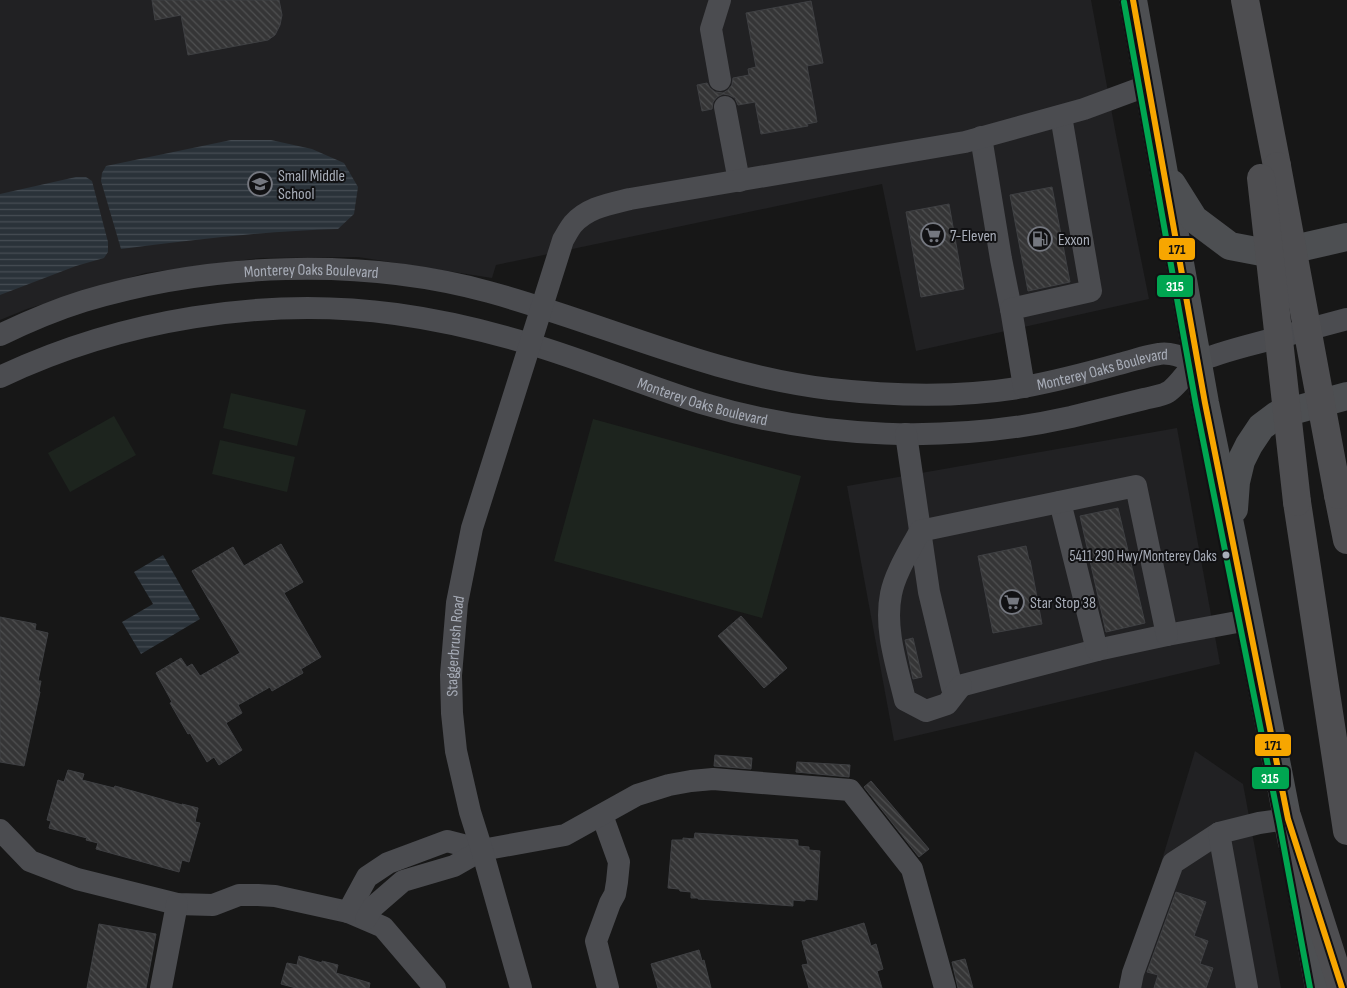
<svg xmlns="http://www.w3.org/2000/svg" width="1347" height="988" font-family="'Sofia Sans Condensed',sans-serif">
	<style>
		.built { fill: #212123 }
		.green { fill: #1d241e }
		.water { fill: url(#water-rules) }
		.building { fill: url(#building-back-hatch); stroke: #3f4043 }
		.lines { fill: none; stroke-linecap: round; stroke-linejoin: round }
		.minor { stroke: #4b4c50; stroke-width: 22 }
		.major { stroke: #4d4f52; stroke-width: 28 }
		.highway { stroke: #4e4e51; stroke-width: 28 }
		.highway-bridge { stroke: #4e4e51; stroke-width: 28 }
		.bus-1-casing { stroke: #111113; stroke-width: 10 }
		.bus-2-casing { stroke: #111113; stroke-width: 10 }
		.bus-1 { stroke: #f7a600; stroke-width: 6 }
		.bus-2 { stroke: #00a651; stroke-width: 6 }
		.bus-dot { fill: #a8adb8; stroke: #111113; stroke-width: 2 }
		.labels { text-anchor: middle; stroke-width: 4; stroke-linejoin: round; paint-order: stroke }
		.bus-label { font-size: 15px; fill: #a8adb8; stroke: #111113; text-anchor: end }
		.poi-label { font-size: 16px; fill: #a8adb8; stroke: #111113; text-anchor: start }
		.street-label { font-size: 16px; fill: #a8adb8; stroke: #111113 }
		.line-badge { stroke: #111113; stroke-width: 2 }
		.badge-label { font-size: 14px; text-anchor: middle; font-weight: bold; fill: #fff }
		.pale-badge-label { font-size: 14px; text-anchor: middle; font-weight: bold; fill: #111 }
	</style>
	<defs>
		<pattern id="water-rules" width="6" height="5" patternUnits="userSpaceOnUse" patternTransform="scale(1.25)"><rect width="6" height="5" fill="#2a3239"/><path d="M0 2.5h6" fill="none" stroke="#464d54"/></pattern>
		<pattern id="building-back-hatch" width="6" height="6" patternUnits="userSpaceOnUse" patternTransform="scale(1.25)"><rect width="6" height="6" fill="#353536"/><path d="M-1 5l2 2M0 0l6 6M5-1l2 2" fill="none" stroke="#4f5051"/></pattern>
	</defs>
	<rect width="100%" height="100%" fill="#171717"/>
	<g class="built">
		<polygon points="0,0 1091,0 1116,135 1149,299 916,351 882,184 496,265 492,278 358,257 260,258 145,273 27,309 0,320"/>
		<polygon points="1177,428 1220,664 894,741 847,486"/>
		<polygon points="1195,751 1243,784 1281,988 1123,988"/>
	</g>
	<g class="green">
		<polygon points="231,393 306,410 297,446 223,428"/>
		<polygon points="114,416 136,455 70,492 48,453"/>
		<polygon points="593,419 801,476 762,618 554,561"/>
		<polygon points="220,440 295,457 287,492 212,474"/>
	</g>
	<g class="water">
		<path d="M231 140H271L312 149 344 163 358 187 354 214 338 229C265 231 193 240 121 249L101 181 102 173 106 166Z"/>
		<polygon points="76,177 86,177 92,181 108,242 108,252 104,258 76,266 0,295 0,194"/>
		<polygon points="163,555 200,619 141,654 122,622 153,604 134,572"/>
	</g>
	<g class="building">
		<polygon points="152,0 279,0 282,15 280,25 275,35 268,40 188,55 181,15 155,20"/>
		<polygon points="811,1 823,63 807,66 817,122 807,124 808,126 761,134 755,102 738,105 735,98 729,95 723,94 717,97 713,102 712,109 702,111 697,85 707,83 710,88 715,92 723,93 728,90 732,85 733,78 749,75 748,69 756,67 746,13"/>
		<polygon points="1052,187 1070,282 1028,291 1010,195"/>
		<polygon points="949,204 964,289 921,297 906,212"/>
		<polygon points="1118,508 1145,623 1106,632 1080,516"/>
		<polygon points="281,544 303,582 284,593 321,657 301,669 303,673 272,691 270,687 238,705 242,713 226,723 242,750 219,765 214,757 207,762 190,733 188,734 170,703 172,702 156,673 181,658 187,667 192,664 200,676 240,653 192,571 233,547 244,566"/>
		<polygon points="1026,546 1029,560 1030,560 1042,624 993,633 978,556"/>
		<polygon points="741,616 787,668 764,688 718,636"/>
		<polygon points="0,617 36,624 35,630 48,633 38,681 41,681 39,691 40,692 24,766 0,762"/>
		<polygon points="913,638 922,677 913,679 905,640"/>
		<polygon points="715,755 752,758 751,769 714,766"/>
		<polygon points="797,762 850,765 849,777 796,772"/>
		<polygon points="68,770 84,774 82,780 114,788 115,786 182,805 182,804 198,808 195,822 200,823 189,862 182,860 179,872 96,849 98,843 86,840 87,838 49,828 51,821 47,820 58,780 64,782"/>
		<polygon points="871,781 929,849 919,857 864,787"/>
		<polygon points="695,833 798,840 798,846 809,847 809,850 820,851 817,900 805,899 805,901 793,900 793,906 698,899 698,898 691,898 691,892 680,891 679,889 668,888 672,840 683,840 683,838 694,839"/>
		<polygon points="1176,892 1206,902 1194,936 1208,941 1200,964 1213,968 1206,988 1154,988 1158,975 1147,972"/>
		<polygon points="864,923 871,946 876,944 883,969 877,971 882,988 809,988 802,965 808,964 802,941"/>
		<polygon points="99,924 156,934 146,988 87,988"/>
		<polygon points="699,950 702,961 704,960 711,988 658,988 651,964"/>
		<polygon points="299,956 322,963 322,961 338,965 336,973 370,983 369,988 296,988 281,984 287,963 297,965"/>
		<polygon points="965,959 973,988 958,988 952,962"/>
	</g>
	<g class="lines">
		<g class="minor">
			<polyline points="720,0 711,29 720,80"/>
			<polyline points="725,107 739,181"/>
			<polyline points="981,137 1001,259 1011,309"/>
			<path id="s1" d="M0 335C27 322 55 310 84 301 211 263 360 257 489 292 603 323 711 375 830 389 893 396 960 398 1024 387 1056 381 1087 373 1119 364 1132 361 1145 356 1159 354 1172 351 1186 361 1200 359 1204 359 1208 357 1213 356 1224 352 1235 349 1246 346 1280 337 1313 328 1347 319"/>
			<path id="s2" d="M0 377C120 320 264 296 396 314 440 320 487 331 530 344 588 361 643 385 701 403 820 439 950 444 1071 417 1096 411 1120 405 1144 399 1152 397 1162 396 1168 392 1176 388 1191 367 1197 360"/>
			<polyline points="1024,387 1011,309 1091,291 1061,116"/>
			<polyline points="906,434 929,592 952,688 1097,650 1167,635 1248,620"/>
			<polyline points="1060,502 1097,650"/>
			<path d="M961 686 947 704 926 711 905 700C897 666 884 629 891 594 895 573 910 550 920 531L1136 486 1167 635"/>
			<polyline points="602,815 619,862 617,882 615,894 610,903 596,941 608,988"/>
			<polyline points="0,830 30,861 77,879 177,904 213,905 239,895 258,895 275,896 348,912 383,927 435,988"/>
			<polyline points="348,912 367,877 388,863 447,841 482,850"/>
			<polyline points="366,919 373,907 403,881 454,866 482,850 565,835 637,795 669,785 691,781 713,779 850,790 912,869 945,988"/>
			<polyline points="161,988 177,904"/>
			<path id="s3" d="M521 988 482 850 470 812 456 751 452 713 451 675 457 603 472 528 563 240C566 235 569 229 573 224 588 207 610 204 630 199L965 142 1084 109 1149 85"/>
			<polyline points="1130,988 1133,973 1173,863 1219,833"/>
			<polyline points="1247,988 1219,833 1259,823 1288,819"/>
		</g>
		<g class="major">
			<polyline points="1133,0 1205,403 1232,534 1292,843"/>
			<polyline points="1172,184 1194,219 1230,246 1272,254 1347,237"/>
			<polyline points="1234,509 1236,482 1241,461 1249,445 1261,427 1277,415 1347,396"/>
			<polyline points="1301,888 1319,988"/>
		</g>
		<g class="highway">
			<polyline points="1245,0 1277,166"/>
			<polyline points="1338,495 1347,540"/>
			<polyline points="1297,502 1347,831"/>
			<polyline points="1288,819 1342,988"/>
		</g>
		<g class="highway-bridge">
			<polyline points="1277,166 1338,495"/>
			<polyline points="1261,178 1297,502"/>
		</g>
		<g class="bus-1-casing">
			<polyline id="bus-1" points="1133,0 1205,403 1288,819 1342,988"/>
		</g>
		<g class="bus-2-casing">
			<polyline id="bus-2" points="1124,2 1196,405 1279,821 1310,988"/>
		</g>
		<use href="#bus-1" class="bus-1"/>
		<use href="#bus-2" class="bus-2"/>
	</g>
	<defs>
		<g id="school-ring" transform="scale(1.25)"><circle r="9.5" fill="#111113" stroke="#757880" stroke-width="1.5"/><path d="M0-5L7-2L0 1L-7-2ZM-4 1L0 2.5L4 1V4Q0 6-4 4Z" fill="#757880"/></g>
		<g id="supermarket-ring" transform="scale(1.25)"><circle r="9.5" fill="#111113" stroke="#757880" stroke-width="1.5"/><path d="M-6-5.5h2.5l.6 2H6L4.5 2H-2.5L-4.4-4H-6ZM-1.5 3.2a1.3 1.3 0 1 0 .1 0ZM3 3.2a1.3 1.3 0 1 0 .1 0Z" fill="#757880"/></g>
		<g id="fuel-ring" transform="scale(1.25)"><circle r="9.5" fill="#111113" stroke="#757880" stroke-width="1.5"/><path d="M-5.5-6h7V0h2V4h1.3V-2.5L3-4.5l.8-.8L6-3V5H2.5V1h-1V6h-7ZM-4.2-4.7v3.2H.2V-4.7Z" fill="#757880"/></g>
	</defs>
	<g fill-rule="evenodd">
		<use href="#school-ring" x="260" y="184"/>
		<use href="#supermarket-ring" x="933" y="235"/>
		<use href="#fuel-ring" x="1040" y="239"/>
		<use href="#supermarket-ring" x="1012" y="602"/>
	</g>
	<circle class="bus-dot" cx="1226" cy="555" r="4.5"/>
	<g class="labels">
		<g class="bus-label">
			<text x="1217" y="561">5411 290 Hwy/Monterey Oaks</text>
		</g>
		<g class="poi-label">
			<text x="278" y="181">Small Middle<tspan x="278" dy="18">School</tspan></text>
			<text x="950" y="241">7-Eleven</text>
			<text x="1058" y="245">Exxon</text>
			<text x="1030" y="608">Star Stop 38</text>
		</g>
		<g class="street-label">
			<text dy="6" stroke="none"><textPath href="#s1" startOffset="321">Monterey Oaks Boulevard</textPath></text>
			<text dy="6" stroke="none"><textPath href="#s1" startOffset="1131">Monterey Oaks Boulevard</textPath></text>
			<text dy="6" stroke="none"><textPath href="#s2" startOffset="726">Monterey Oaks Boulevard</textPath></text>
			<text dy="6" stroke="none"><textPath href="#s3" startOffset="351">Staggerbrush Road</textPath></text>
		</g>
	</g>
	<g class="line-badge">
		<rect x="1158" y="237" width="38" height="24" rx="5" fill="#f7a600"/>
		<rect x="1156" y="274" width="38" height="24" rx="5" fill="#00a651"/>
		<rect x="1254" y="733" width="38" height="24" rx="5" fill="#f7a600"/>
		<rect x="1251" y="766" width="39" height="24" rx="5" fill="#00a651"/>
	</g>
	<g class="badge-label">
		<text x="1175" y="291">315</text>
		<text x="1270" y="783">315</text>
	</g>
	<g class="pale-badge-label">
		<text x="1177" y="254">171</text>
		<text x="1273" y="750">171</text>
	</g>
</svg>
